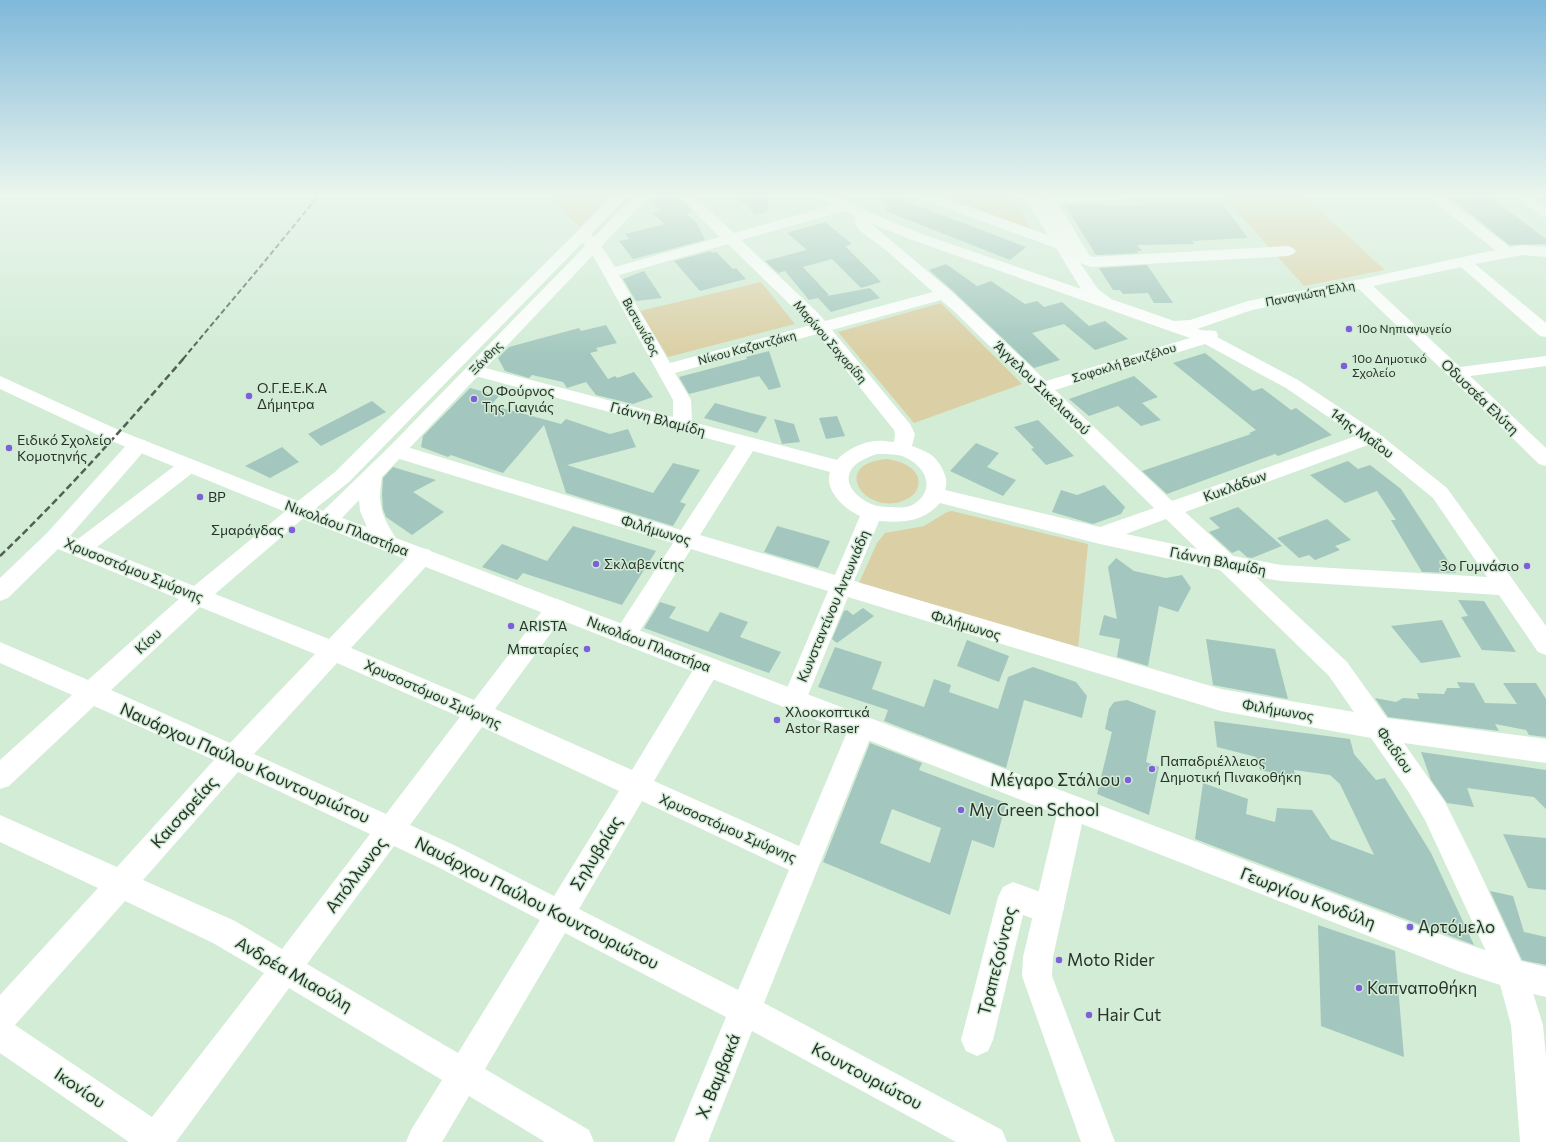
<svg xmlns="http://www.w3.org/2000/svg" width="1546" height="1142" font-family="Commissioner,sans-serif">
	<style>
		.green { fill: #dbcfa5 }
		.building { fill: #a3c7be; fill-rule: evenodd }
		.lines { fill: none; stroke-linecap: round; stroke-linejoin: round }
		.minor { fill: #fff; fill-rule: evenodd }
		.major { fill: #fff; fill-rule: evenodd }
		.rail-far1 { stroke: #526053; stroke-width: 2; stroke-dasharray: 5.5 3; stroke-linecap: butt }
		.rail { stroke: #526053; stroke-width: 2.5; stroke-dasharray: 7 3.5; stroke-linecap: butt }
		.poi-dot { fill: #7c5fd9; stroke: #d2ecd6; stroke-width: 1.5 }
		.labels { text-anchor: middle; stroke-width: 3; stroke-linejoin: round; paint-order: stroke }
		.far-street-label { font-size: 12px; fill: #283229; stroke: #d2ecd6 }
		.far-poi-label { font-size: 12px; fill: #283229; stroke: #d2ecd6; text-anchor: start }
		.poi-label { font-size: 14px; fill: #283229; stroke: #d2ecd6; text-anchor: start }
		.street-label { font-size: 14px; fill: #283229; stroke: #d2ecd6 }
		.near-street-label { font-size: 17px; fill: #283229; stroke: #d2ecd6 }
		.near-poi-label { font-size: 17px; fill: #283229; stroke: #d2ecd6; text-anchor: start }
	</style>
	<rect width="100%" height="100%" fill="#d2ecd6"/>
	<g class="green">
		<polygon points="547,195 610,195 579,227"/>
		<polygon points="930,195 1012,195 1033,234"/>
		<polygon points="1222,195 1303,195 1385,270 1304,286"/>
		<polygon points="761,282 795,324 668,357 640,311"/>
		<polygon points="941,303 1022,384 914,423 838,332"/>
		<path d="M887 459C900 461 922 468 918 486 917 491 914 495 909 498 869 521 826 464 887 459Z"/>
		<polygon points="952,511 1088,544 1078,649 859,583 877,543 885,533 924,526 947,512"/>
	</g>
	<g class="building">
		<polygon points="660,195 677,195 692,211 686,214 697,223 705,240 633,259 619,241 629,239 625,234 665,224 652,213 660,210 651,202"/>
		<polygon points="734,195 767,195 769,211 756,215"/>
		<polygon points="882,195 890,195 1026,247 1010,260 886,211"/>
		<polygon points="1448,195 1487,195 1546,239 1546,244 1509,245"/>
		<polygon points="1221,202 1248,238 1192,241 1194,244 1137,245 1142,251 1137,251 1138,253 1096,255 1064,204 1101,203 1104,206"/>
		<polygon points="825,222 852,244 845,246 881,282 861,288 832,259 803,267 829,295 827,296 870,288 880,298 831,312 818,298 809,300 785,271 778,273 765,261 807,250 787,233"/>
		<polygon points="711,251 712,253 716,252 733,269 736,268 746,279 700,291 674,261"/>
		<polygon points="946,264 977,286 991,281 1025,304 1037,301 1044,307 1062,302 1089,326 1105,321 1128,339 1095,350 1064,324 1032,333 1060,360 1034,368 952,290 929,270"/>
		<polygon points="1147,265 1173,303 1154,303 1148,293 1123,294 1120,290 1113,290 1099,268"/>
		<polygon points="644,271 662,298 636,301 623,279"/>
		<polygon points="606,325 617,343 596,348 598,351 590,353 608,379 615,376 617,378 634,372 653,397 633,404 596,395 586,382 567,388 563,382 532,375 529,378 505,371 498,358 509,347 579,328 581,331"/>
		<polygon points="769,351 781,387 769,390 759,376 689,394 679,377 747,359 746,357"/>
		<polygon points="1205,353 1253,391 1262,388 1291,410 1296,408 1332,435 1278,456 1275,454 1167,494 1142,471 1251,434 1249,433 1256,430 1173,363"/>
		<polygon points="1134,376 1158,397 1142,403 1161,420 1141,426 1118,406 1089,416 1069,399"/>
		<polygon points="470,388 499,396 491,405 561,424 566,419 610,434 628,429 636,447 567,465 653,493 673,463 700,470 680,502 686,504 673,526 566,493 544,425 503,473 451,455 448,457 421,447 423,436"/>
		<polygon points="372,401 386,412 321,446 308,434"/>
		<polygon points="715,403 747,412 767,417 757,433 704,418"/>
		<polygon points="837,416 845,436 826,439 819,418"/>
		<polygon points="774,419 794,424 800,442 782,444"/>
		<polygon points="1038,420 1074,456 1046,465 1031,449 1034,448 1014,427"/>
		<polygon points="976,443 999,453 987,467 1016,480 1003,496 950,471"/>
		<polygon points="282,447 299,462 270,478 245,466"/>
		<polygon points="1348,461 1358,469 1370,465 1401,489 1456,573 1422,572 1391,520 1396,520 1377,491 1345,503 1310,475"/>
		<polygon points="393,467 436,480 413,492 444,512 412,535 386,517 383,509 382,495 383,478"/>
		<polygon points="1104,485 1125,507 1121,514 1093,524 1052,512 1061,490 1077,495"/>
		<polygon points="1238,507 1282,546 1252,558 1247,557 1239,550 1232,553 1209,532 1220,528 1209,518"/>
		<polygon points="1327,519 1351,540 1335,546 1340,550 1315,560 1309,555 1299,558 1277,538"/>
		<polygon points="573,526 656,551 622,605 523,573 517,580 482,567 502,544 547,561"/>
		<polygon points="777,526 830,541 818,568 764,552"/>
		<polygon points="1116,558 1134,571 1166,578 1182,575 1191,588 1178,612 1159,606 1148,666 1117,657 1120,639 1099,635 1104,615 1117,619 1108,567"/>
		<polygon points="1458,600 1484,601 1516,652 1482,650 1461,617 1468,616"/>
		<polygon points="660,602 676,607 669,618 708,632 720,612 748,622 740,637 781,652 769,673 644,628"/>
		<polygon points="863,608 874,616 837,643 832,639 844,611 847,610 853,615"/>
		<polygon points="1442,620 1461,657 1421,663 1391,626"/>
		<polygon points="1206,639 1275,649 1288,699 1213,685"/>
		<polygon points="967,640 1009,656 999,682 957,666"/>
		<polygon points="835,647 882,662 872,689 924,707 934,679 951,685 949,692 998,709 1008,677 1033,667 1076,682 1087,696 1082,718 1024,700 1006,768 884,721 888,710 818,687"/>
		<polygon points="1457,682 1474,683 1485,703 1517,704 1503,683 1536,683 1546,699 1546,737 1529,735 1526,730 1495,724 1499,731 1388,717 1375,698 1396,702 1403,698 1419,699 1417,693 1444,694 1447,688 1460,688"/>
		<polygon points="1127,700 1156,711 1146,762 1159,767 1149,815 1097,794 1112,732 1105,729 1109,709 1114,702"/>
		<polygon points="1214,721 1350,739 1354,754 1376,780 1385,778 1431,853 1474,945 1195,839 1203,783 1248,799 1246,814 1275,822 1277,808 1312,810 1331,839 1374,855 1340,784 1330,775 1294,770 1296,778 1260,770 1256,757 1217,747"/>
		<path d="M870 743 922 763 919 770 1006 803 994 848 972 840 950 915 823 862ZM892 809 941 828 930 863 880 843Z"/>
		<polygon points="1421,752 1546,770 1546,809 1534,797 1467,788 1474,807 1447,803 1431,780"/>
		<polygon points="1503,834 1546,838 1546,890 1528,888"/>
		<polygon points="1490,891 1513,896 1524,932 1546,937 1546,965 1522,960"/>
		<polygon points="1318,925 1395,951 1404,1057 1321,1026"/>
	</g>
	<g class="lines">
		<g class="minor">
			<path d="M678 195H693L734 233 832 205 818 198 816 195H834L868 212 922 234 1081 289 1056 248 918 198 916 195H937L1048 235 1023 195H1037L1058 227 1043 202 1050 196 1134 195 1132 198 1127 199 1058 203 1089 255 1093 257 1288 246 1293 248 1296 251 1293 254 1288 256 1091 267 1080 263 1098 289 1111 299 1174 321 1190 320 1248 301 1362 279 1495 250 1426 195H1442L1510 247 1522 245 1546 247V257L1522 255 1475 264 1546 323V337L1540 336 1461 267 1373 286 1460 367 1546 356V366L1470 376 1546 448V466L1539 464 1359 289 1252 310 1197 329C1204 331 1209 330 1216 331L1218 335 1217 337 1298 380 1378 433 1447 488 1546 626V655L1538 652 1499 595 1281 581 1256 577 1347 662 1387 718 1546 739V763L1404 743 1445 802 1475 862 1527 974 1543 1025 1546 1057V1142H1520L1511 1025 1498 977 1425 820 1408 791 1371 738 1221 711 848 597 806 700 803 708 794 711 785 708 782 700 828 591 691 549 633 642 625 645 617 642 613 635 673 543 390 456 387 451 390 446 397 444 681 530 736 446 468 374 465 370 468 366 474 365 673 417V400L595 259 576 234 578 231C581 230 584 229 587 231 594 234 610 259 615 267L720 237ZM844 211 856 217 855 222 859 230 887 251 933 292 825 321 817 312 741 240ZM870 223 912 240 1190 338 1046 381 951 291ZM728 244 811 325 670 363 619 275ZM941 300 955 312 1154 508 1100 527 945 490C950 478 940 461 930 454 925 451 918 448 912 446L915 434 910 424 832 330ZM817 334 894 430 895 434 894 442C889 442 883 440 877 441 864 441 846 450 837 460L692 422 691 400 675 373ZM1205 344 1286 388 1356 436 1172 501 1055 390ZM1368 445 1433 498 1487 577 1281 565 1233 556 1185 512ZM753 451 830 472C824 490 844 509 860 516L835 575 700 535ZM877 454C885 454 894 454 902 456 924 464 938 488 914 504 908 508 900 508 893 507 888 507 883 507 878 506 864 503 843 488 850 472 854 462 868 457 877 454ZM940 503 1100 544 1220 570 1329 676 1354 712 1221 689 854 581 879 521C903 523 923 522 940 503ZM1166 519 1197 549 1126 534Z"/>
			<polygon points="1513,195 1530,195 1546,207 1546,217 1541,216"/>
			<path d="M138 439 145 440 148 445 145 450 70 536 78 539 181 461 188 459 195 461 198 466 195 471 97 547 194 586 293 505 300 503 307 505 310 510 307 515 215 594 329 639 414 550 422 548 430 550 433 556 430 562 351 648 474 700 549 602 557 599 565 602 568 608 565 614 495 709 632 770 699 660 708 657 717 660 720 667 717 674 654 781 799 846 853 718 862 715 871 718 875 726 764 1003 1002 1130 1007 1142H956L752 1031 708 1142H674L726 1017 565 933 485 1069 589 1130 594 1142H545L469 1096 442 1142H406L411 1130 442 1080 289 988 176 1142H129L0 1053V995L98 888 0 842V815L117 867 214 760 94 706 9 786 0 789V760L72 695 0 663V642L88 680 179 599 58 549 8 598 0 601V578L47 533 131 440ZM200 607 315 654 230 743 111 690ZM337 663 460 717 386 814 254 754ZM482 727 619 791 554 896 456 846 410 825ZM238 772 370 834 282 949 235 921 143 880ZM642 801 789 870 738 990 579 909ZM394 846 436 866 540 920 458 1053 307 964ZM125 901 213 943 264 973 152 1117 15 1025Z"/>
			<polygon points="1013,882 1059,899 1064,909 1059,919 1049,924 1023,915 993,1040 988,1051 977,1056 966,1051 961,1040 998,897 1003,887"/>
		</g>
		<path class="major" d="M614 195H629L349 482 316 508 323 511 390 446 635 195H650L382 477C377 504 382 517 396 538L1458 941 1512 959 1546 967V997L1512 989 1458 971 1082 824 1053 957 1052 976 1115 1142H1081L1022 976 1023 957 1057 814 293 515 109 440 0 389V376L123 432 298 501 335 472ZM359 500 360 511 367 527 342 518Z"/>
		<polyline class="rail-far1" points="183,359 265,261 319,195"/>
		<path class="rail" d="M0 556C65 494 125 426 184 358"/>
	</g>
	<linearGradient id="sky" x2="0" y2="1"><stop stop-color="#7fb8da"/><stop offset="0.55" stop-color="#ebf6ed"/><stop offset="1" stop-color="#ebf6ed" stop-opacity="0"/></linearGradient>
	<rect width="1546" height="355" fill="url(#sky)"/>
	<g class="poi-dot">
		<circle cx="1349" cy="329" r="4"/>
		<circle cx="1344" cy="366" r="4"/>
		<circle cx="249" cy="396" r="4"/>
		<circle cx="474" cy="399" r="4"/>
		<circle cx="9" cy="448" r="4"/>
		<circle cx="200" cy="497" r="4"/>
		<circle cx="292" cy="530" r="4"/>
		<circle cx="596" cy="564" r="4"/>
		<circle cx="1527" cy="566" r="4"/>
		<circle cx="511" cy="626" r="4"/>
		<circle cx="587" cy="649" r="4"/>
		<circle cx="777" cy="720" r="4"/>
		<circle cx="1152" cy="769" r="4"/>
		<circle cx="1128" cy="780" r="4"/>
		<circle cx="961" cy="810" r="4"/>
		<circle cx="1410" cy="927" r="4"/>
		<circle cx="1059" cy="960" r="4"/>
		<circle cx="1359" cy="988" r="4"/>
		<circle cx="1089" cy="1015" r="4"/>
	</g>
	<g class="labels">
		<g class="far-street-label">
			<text transform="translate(1310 294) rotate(-11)" y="4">Παναγιώτη Έλλη</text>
			<text transform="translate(641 327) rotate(61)" y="4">Βιστωνίδος</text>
			<text transform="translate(830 342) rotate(49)" y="4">Μαρίνου Σαχαρίδη</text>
			<text transform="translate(747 348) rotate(-15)" y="4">Νίκου Καζαντζάκη</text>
			<text transform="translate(486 358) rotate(-46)" y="4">Ξάνθης</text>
			<text transform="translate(1124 363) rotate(-17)" y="4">Σοφοκλή Βενιζέλου</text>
		</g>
		<g class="far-poi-label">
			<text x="1357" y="333">10ο Νηπιαγωγείο</text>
			<text x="1352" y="363">10ο Δημοτικό<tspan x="1352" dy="14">Σχολείο</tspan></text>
		</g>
		<g class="poi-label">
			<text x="257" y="393">Ο.Γ.Ε.Ε.Κ.Α<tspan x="257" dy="16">Δήμητρα</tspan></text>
			<text x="482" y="396">Ο Φούρνος<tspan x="482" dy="16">Της Γιαγιάς</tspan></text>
			<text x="17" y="445">Ειδικό Σχολείο<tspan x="17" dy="16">Κομοτηνής</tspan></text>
			<text x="208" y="502">BP</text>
			<text x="284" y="535" text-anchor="end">Σμαράγδας</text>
			<text x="604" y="569">Σκλαβενίτης</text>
			<text x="1519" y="571" text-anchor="end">3ο Γυμνάσιο</text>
			<text x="519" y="631">ARISTA</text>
			<text x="579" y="654" text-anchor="end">Μπαταρίες</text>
			<text x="785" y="717">Χλοοκοπτικά<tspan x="785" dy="16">Astor Raser</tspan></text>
			<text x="1160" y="766">Παπαδριέλλειος<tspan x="1160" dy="16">Δημοτική Πινακοθήκη</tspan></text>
		</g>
		<g class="street-label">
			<text transform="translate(1042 388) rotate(44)" y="5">Άγγελου Σικελιανού</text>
			<text transform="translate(1480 397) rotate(44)" y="5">Οδυσσέα Ελύτη</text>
			<text transform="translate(658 419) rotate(15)" y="5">Γιάννη Βλαμίδη</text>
			<text transform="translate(1362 433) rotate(36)" y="5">14ης Μαΐου</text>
			<text transform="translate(1235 486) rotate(-20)" y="5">Κυκλάδων</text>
			<text transform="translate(347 528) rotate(21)" y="5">Νικολάου Πλαστήρα</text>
			<text transform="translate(656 530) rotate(17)" y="5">Φιλήμωνος</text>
			<text transform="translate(1218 561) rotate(11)" y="5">Γιάννη Βλαμίδη</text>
			<text transform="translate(134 570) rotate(22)" y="5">Χρυσοστόμου Σμύρνης</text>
			<text transform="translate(833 606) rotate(-67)" y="5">Κωνσταντίνου Αντωνιάδη</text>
			<text transform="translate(966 625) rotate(17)" y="5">Φιλήμωνος</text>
			<text transform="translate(148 641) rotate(-42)" y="5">Κίου</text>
			<text transform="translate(649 644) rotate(21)" y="5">Νικολάου Πλαστήρα</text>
			<text transform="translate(433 694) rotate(24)" y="5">Χρυσοστόμου Σμύρνης</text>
			<text transform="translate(1278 710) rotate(10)" y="5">Φιλήμωνος</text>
			<text transform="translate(1395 750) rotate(55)" y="5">Φειδίου</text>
			<text transform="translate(728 828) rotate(24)" y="5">Χρυσοστόμου Σμύρνης</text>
		</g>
		<g class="near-street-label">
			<text transform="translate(245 763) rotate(24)" y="6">Ναυάρχου Παύλου Κουντουριώτου</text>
			<text transform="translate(184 812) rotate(-48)" y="6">Καισαρείας</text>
			<text transform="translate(596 853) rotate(-59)" y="6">Σηλυβρίας</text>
			<text transform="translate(356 875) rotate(-53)" y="6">Απόλλωνος</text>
			<text transform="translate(1308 898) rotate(21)" y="6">Γεωργίου Κονδύλη</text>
			<text transform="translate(537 903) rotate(27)" y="6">Ναυάρχου Παύλου Κουντουριώτου</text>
			<text transform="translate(997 961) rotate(-76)" y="6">Τραπεζούντος</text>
			<text transform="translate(294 974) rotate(30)" y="6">Ανδρέα Μιαούλη</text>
			<text transform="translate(718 1076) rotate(-68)" y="6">Χ. Βαμβακά</text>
			<text transform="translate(867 1076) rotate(28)" y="6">Κουντουριώτου</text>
			<text transform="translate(80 1088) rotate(34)" y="6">Ικονίου</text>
		</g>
		<g class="near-poi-label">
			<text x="1120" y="786" text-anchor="end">Μέγαρο Στάλιου</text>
			<text x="969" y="816">My Green School</text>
			<text x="1418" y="933">Αρτόμελο</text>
			<text x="1067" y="966">Moto Rider</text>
			<text x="1367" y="994">Καπναποθήκη</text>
			<text x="1097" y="1021">Hair Cut</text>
		</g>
	</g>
</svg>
